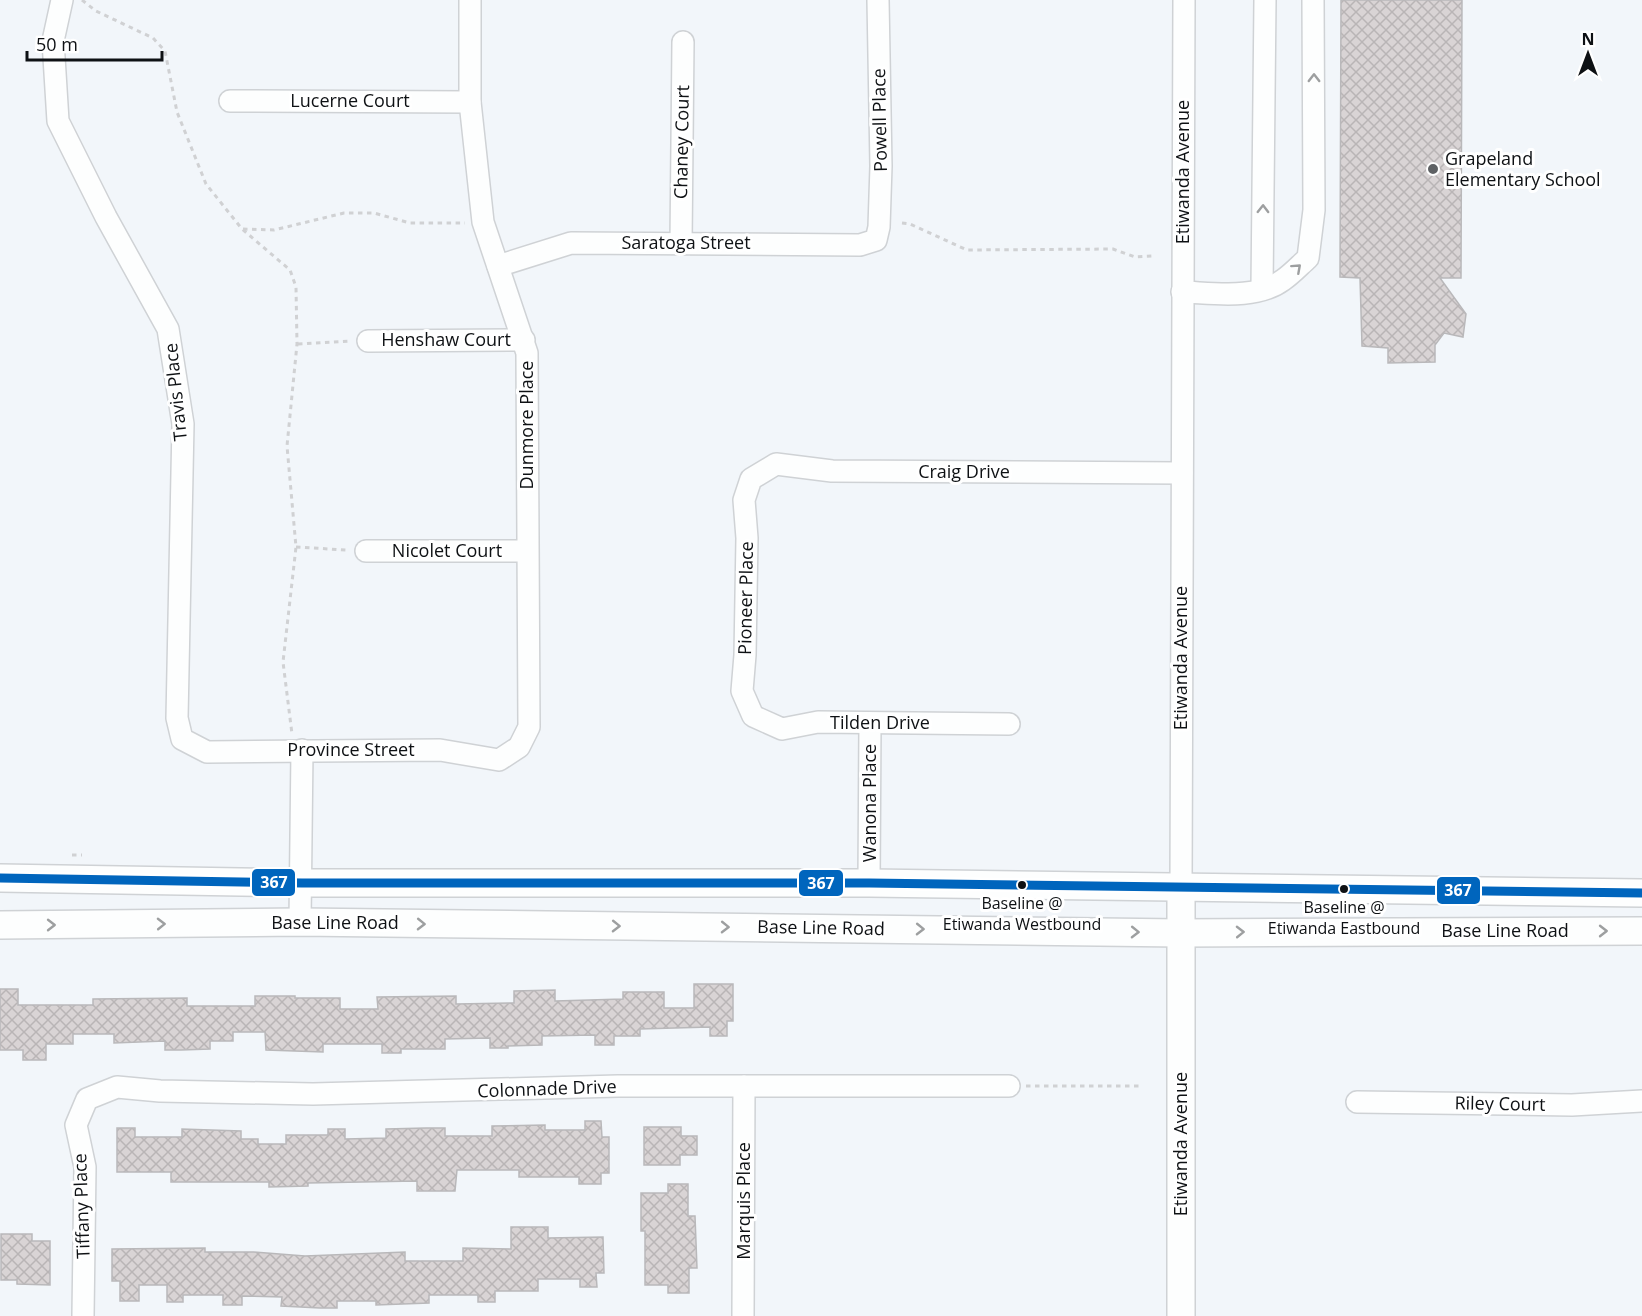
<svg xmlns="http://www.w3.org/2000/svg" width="1642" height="1316" font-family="'Open Sans',sans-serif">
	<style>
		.building { fill: url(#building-cross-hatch); stroke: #b9b8ba; stroke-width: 1.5 }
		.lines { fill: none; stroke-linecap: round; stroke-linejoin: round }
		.minor-casing { stroke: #cfd2d5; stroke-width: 24 }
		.major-casing { stroke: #cfd2d5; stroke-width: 30 }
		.path { stroke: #d0d1d3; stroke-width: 3; stroke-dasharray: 4.5 4.5; stroke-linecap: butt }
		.minor { stroke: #fdfefe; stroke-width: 21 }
		.major { stroke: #fdfefe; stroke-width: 27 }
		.bus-1-casing { stroke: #fff; stroke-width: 14 }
		.bus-1 { stroke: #0065bd; stroke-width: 9 }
		.oneway { stroke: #9d9fa0 }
		.poi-dot { fill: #5e6164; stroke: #fff; stroke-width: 2 }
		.bus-dot { fill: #0e1114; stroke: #fff; stroke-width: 2 }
		.labels { text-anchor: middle; stroke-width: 6; stroke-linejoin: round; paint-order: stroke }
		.bus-label { font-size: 16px; fill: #0e1114; stroke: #fff }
		.street-label { font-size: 18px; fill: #0e1114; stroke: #fff }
		.poi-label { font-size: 18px; fill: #0e1114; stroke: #fff; text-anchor: start }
		.line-badge { stroke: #fff; stroke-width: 2 }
		.badge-label { font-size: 16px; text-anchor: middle; font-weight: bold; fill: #fff }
	</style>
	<defs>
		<pattern id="building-cross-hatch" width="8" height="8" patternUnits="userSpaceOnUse" patternTransform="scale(1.5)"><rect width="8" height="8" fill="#d9d4d5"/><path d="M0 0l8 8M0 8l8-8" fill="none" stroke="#b9b5b6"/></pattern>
	</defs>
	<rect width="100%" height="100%" fill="#f2f6fa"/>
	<g class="building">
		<polygon points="1341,0 1462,0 1461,278 1440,278 1466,314 1463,337 1444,333 1435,345 1435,362 1388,363 1388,348 1362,346 1360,278 1340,277"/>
		<polygon points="694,984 733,984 733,1021 727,1021 727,1036 710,1036 710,1027 640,1029 640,1036 614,1036 614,1045 595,1045 595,1035 542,1036 542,1045 508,1046 508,1048 490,1048 490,1038 445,1039 445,1049 401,1049 401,1053 382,1053 382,1044 323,1044 323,1052 266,1050 265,1032 233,1032 233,1041 210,1041 210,1049 181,1050 165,1050 165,1041 114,1043 114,1034 73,1034 73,1044 46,1044 46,1060 23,1060 23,1050 0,1050 0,989 18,989 18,1005 93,1005 93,999 187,998 187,1006 255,1006 255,996 295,996 295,998 340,998 340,1009 378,1009 377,997 456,996 456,1004 514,1003 514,991 555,990 555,1001 623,999 623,992 664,992 664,1008 694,1008"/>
		<polygon points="585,1121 601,1121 602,1137 609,1137 609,1173 601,1173 601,1184 579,1184 579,1177 519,1177 519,1170 457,1170 455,1191 417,1191 417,1181 308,1183 308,1186 269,1187 269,1182 171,1182 171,1172 117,1172 117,1128 135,1128 135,1137 182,1137 182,1129 241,1131 241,1139 258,1139 258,1144 286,1144 286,1135 328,1135 328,1129 345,1129 345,1139 386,1138 386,1129 426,1128 445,1128 445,1136 492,1136 492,1126 545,1125 545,1130 585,1130"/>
		<polygon points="644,1127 681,1127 681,1136 697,1136 697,1155 680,1155 680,1165 644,1165"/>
		<polygon points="668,1184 688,1184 688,1216 695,1216 697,1268 689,1268 689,1293 668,1293 668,1285 645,1285 645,1231 641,1231 641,1193 668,1193"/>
		<polygon points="511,1227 548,1227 548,1238 603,1237 604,1273 596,1273 597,1287 580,1287 580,1279 538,1279 538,1291 495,1291 495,1302 478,1302 478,1295 429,1295 429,1303 376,1305 376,1301 337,1301 337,1308 320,1308 281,1306 282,1297 242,1296 242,1305 223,1305 223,1295 183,1295 183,1302 167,1302 167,1285 139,1285 139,1301 120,1301 120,1281 112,1281 112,1249 205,1248 205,1252 254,1252 305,1256 405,1252 405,1261 463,1261 463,1248 511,1249"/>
		<polygon points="1,1234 32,1234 32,1241 50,1241 50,1285 17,1284 17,1280 1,1280"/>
	</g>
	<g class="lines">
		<g class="minor-casing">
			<g id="minor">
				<polyline points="62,0 53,41 58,121 106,217 168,329 183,424 177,718 182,739 207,752 440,750 499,760 519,747 529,727 527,353 483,222 470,102 470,0"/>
				<polyline points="230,101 470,102"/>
				<polyline points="681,243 683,42"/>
				<polyline points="498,266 571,243 860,245 876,240 879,227 881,166 878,0"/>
				<polyline points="1262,288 1265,0"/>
				<path d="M1182 292C1214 293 1256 300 1283 280 1292 274 1300 265 1308 258L1314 210 1313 0"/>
				<polyline points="368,341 524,340"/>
				<polyline points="366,551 527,551"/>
				<polyline points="1009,724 818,722 782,729 753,716 742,691 745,655 747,538 744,500 751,479 776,464 832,471 1182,473"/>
				<polyline points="869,883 870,723"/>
				<polyline points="1181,888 1184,0"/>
				<polyline points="300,922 302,750"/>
				<polyline points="1357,1102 1572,1105 1642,1101"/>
				<polyline points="83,1316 85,1167 76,1125 87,1099 117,1087 160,1091 313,1094 618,1086 1009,1086"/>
				<polyline points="743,1316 744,1086"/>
			</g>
		</g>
		<g class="major-casing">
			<g id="major">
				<polyline points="0,878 302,883 869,883 1642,893"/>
				<polyline points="0,925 300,922 1181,933 1642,931"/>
				<polyline points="1181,1316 1181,888"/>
			</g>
		</g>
		<g class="path">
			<polyline points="82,0 96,11 153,38 165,51 177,112 206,184 242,229 290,270 296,287 297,344 287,446 296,547 283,662 292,734"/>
			<polyline points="902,223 910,224 967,250 1113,249 1135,257 1152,256"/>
			<polyline points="243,229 274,230 344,213 374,213 410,223 465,223"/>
			<polyline points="298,344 351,341"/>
			<polyline points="296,547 346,550"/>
			<polyline points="72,855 82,855"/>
			<polyline points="1026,1086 1141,1086"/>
		</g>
		<use href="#minor" class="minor"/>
		<use href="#major" class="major"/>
		<g class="bus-1-casing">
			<polyline id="bus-1" points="0,878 302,883 869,883 1642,893"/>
		</g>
		<use href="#bus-1" class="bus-1"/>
	</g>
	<defs><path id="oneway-chevron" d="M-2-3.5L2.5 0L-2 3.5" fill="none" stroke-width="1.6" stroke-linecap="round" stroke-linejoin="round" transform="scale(1.5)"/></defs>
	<g class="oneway">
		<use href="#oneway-chevron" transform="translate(1314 78) rotate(-90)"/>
		<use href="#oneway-chevron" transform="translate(1263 209) rotate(-89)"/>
		<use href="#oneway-chevron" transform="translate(1297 268) rotate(-42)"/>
		<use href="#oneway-chevron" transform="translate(161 924) rotate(-1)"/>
		<use href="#oneway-chevron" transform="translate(421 924) rotate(1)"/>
		<use href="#oneway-chevron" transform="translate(51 925)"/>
		<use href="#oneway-chevron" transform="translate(616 926) rotate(1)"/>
		<use href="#oneway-chevron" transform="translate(725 927) rotate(1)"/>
		<use href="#oneway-chevron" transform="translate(920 929) rotate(1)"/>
		<use href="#oneway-chevron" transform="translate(1603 931)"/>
		<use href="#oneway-chevron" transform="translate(1135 932) rotate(1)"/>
		<use href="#oneway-chevron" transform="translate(1240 932) rotate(-1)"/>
	</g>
	<circle class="poi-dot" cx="1433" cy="169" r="6"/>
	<g class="bus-dot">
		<circle cx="1022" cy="885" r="5"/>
		<circle cx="1344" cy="889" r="5"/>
	</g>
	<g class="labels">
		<g class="bus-label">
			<text x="1022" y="909">Baseline @<tspan x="1022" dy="21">Etiwanda Westbound</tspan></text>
			<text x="1344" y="913">Baseline @<tspan x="1344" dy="21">Etiwanda Eastbound</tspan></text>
		</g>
		<g class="street-label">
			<text x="350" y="107">Lucerne Court</text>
			<text transform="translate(880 120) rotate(-91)" y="6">Powell Place</text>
			<text transform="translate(682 142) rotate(-89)" y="6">Chaney Court</text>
			<text transform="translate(1183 172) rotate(-90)" y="6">Etiwanda Avenue</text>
			<text x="686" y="249">Saratoga Street</text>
			<text x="446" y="346">Henshaw Court</text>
			<text transform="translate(176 392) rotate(-96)" y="6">Travis Place</text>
			<text transform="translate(527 425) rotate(-90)" y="6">Dunmore Place</text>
			<text x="964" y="478">Craig Drive</text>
			<text x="447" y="557">Nicolet Court</text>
			<text transform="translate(746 598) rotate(-89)" y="6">Pioneer Place</text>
			<text transform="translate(1181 658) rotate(-90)" y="6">Etiwanda Avenue</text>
			<text x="880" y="729">Tilden Drive</text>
			<text x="351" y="756">Province Street</text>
			<text transform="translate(870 803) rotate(-90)" y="6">Wanona Place</text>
			<text x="335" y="929">Base Line Road</text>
			<text transform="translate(821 928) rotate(1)" y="6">Base Line Road</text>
			<text x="1505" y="937">Base Line Road</text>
			<text transform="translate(547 1089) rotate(-2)" y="6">Colonnade Drive</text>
			<text transform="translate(1500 1104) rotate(1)" y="6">Riley Court</text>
			<text transform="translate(1181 1144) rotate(-90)" y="6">Etiwanda Avenue</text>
			<text transform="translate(744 1201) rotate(-90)" y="6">Marquis Place</text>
			<text transform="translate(82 1206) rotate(-92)" y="6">Tiffany Place</text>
		</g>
		<g class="poi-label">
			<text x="1445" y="165">Grapeland<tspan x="1445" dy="21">Elementary School</tspan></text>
		</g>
	</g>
	<g class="line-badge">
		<rect x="251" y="868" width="45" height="29" rx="6" fill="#0065bd"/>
		<rect x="798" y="869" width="46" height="28" rx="6" fill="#0065bd"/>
		<rect x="1436" y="876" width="45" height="29" rx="6" fill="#0065bd"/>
	</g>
	<g class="badge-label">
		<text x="274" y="888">367</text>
		<text x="821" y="889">367</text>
		<text x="1458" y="896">367</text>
	</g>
	<g transform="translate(1588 54)" stroke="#ffffff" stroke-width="4.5" paint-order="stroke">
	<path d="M0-4.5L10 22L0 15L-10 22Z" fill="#0e1114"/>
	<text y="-9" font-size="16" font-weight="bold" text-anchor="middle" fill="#0e1114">N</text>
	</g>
	<path d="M27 51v9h135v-9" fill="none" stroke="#0e1114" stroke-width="3"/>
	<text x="36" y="51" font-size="18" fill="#0e1114" stroke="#ffffff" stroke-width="4.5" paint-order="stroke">50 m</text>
</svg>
